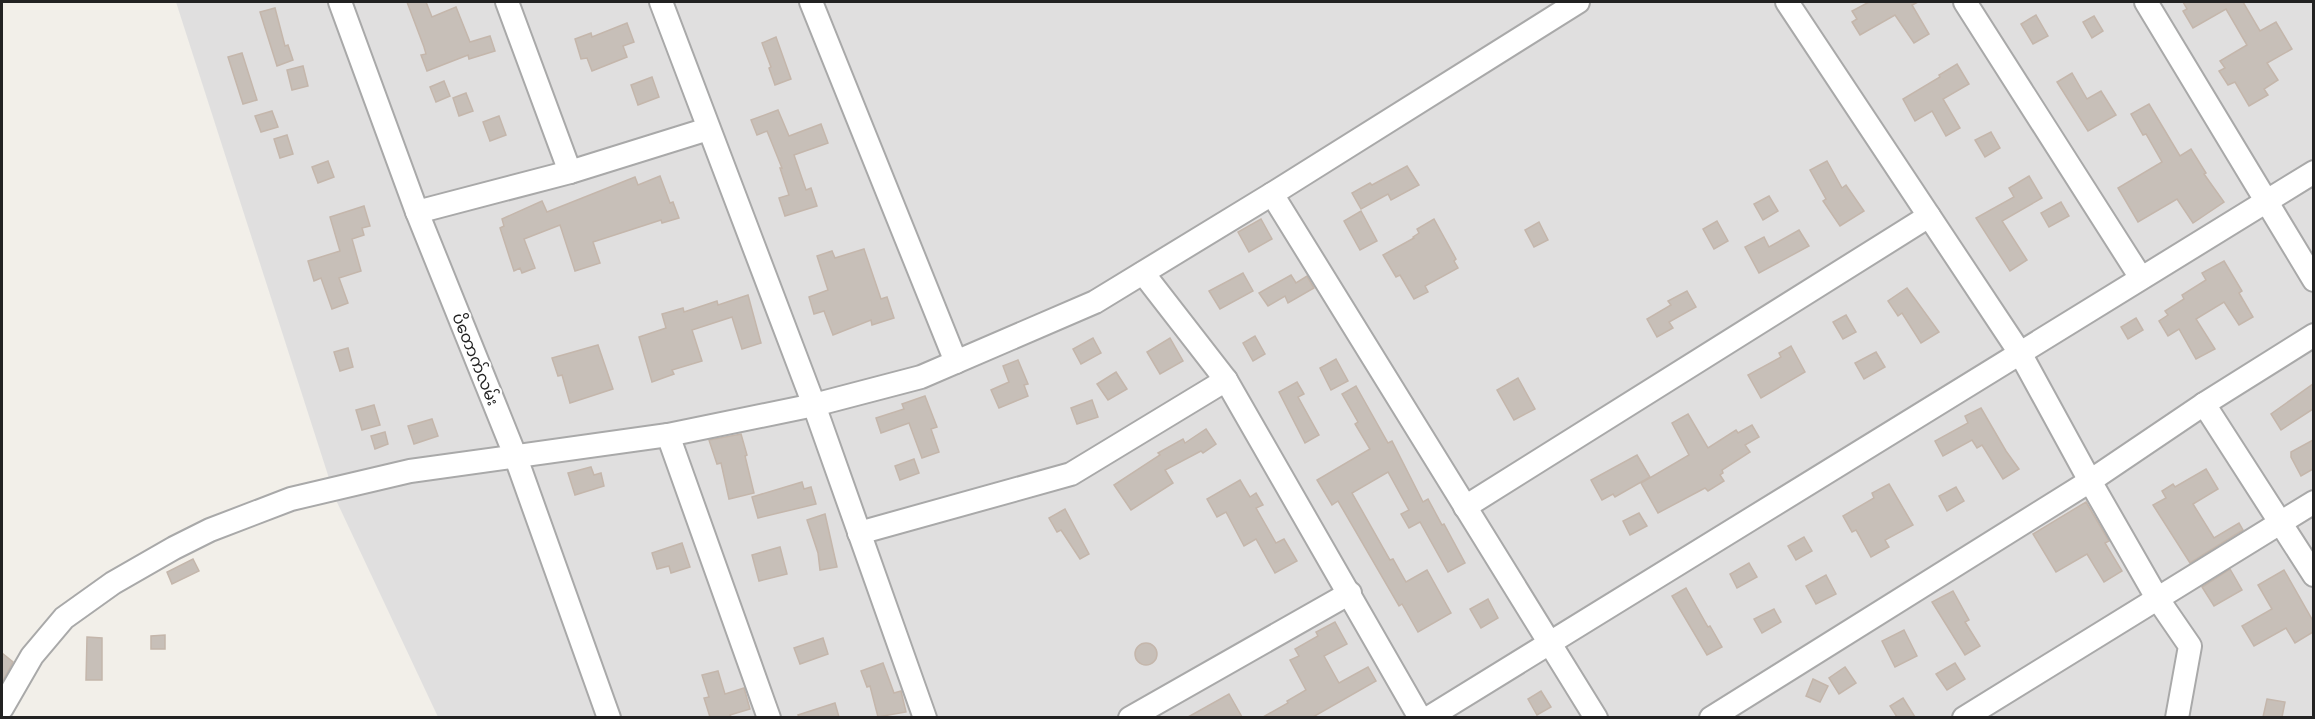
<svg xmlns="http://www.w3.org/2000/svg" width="2315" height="719" font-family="'PT Sans','Noto Sans Myanmar',sans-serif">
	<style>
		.residential { fill: #e0dfdf }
		.building { fill: #c7bfb8; stroke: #c4b6ab; stroke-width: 1.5 }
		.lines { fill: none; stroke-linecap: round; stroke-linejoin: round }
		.minor-casing { stroke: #a9a9a9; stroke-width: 26 }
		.minor { stroke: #fff; stroke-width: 22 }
		.labels { text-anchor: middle; stroke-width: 4.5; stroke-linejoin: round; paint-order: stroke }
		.street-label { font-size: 16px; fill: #222; stroke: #fff }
	</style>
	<rect width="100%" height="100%" fill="#f2efe9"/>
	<polygon class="residential" points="176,2 2313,2 2313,717 438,717 336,500"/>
	<g class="building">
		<polygon points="407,2 426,2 432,17 456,7 470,42 490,36 495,51 469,59 468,55 427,71 421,55 426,54 424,47"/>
		<polygon points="1869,2 1918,2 1912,5 1929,34 1914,43 1895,15 1860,35 1852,22 1857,19 1852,11"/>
		<polygon points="2183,2 2243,2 2260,31 2276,22 2292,49 2267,63 2278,80 2264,89 2268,95 2249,106 2235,82 2228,85 2219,71 2225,68 2220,61 2247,45 2226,9 2193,28 2183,11 2187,9"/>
		<polygon points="275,8 285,46 288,45 293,60 277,66 260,12"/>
		<polygon points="2036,15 2048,36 2033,44 2021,24"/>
		<polygon points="2094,16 2103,31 2092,38 2083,22"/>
		<polygon points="627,23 634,42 623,46 627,57 592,71 587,58 581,59 575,39 591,33 592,37"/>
		<polygon points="776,37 791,79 775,85 769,68 771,67 762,43"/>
		<polygon points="242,53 257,100 243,104 228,57"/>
		<polygon points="1957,64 1969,84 1943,99 1960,128 1946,136 1932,111 1915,121 1903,99 1940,77 1939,75"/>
		<polygon points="303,66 308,86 292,90 287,70"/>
		<polygon points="2072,73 2087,99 2101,91 2116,115 2088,131 2057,82"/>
		<polygon points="652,77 659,97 638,105 631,85"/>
		<polygon points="444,81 450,96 436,102 430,87"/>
		<polygon points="466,93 473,111 459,116 453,98"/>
		<polygon points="2149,104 2180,156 2191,149 2206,173 2204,174 2224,202 2193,223 2177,199 2138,222 2118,188 2162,162 2146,134 2143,135 2131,114"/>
		<polygon points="778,110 789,136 821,124 828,143 794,155 806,190 811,188 817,206 785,216 779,198 789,195 780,168 782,168 767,131 757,135 751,120"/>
		<polygon points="272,111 278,127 261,132 255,116"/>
		<polygon points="499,116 506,135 490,141 483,122"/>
		<polygon points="1991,132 2000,148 1985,157 1975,140"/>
		<polygon points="287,135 293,154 280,158 274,139"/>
		<polygon points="328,161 334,177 318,183 312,167"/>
		<polygon points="1827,161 1842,188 1846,185 1864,211 1840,226 1823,201 1826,199 1810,170"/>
		<polygon points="1407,166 1419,185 1391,200 1388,194 1361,209 1352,193 1370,183 1372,185"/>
		<polygon points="660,176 670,203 673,202 679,218 662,223 661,220 593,242 600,263 575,271 560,225 524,239 535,268 522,273 520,268 514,271 500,228 504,226 502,219 542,201 547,212 635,177 638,185"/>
		<polygon points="2029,176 2042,198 2002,221 2027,260 2010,271 1976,218 2014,197 2009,188"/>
		<polygon points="1769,196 1778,211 1763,220 1754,204"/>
		<polygon points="2061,202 2069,216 2049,227 2041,213"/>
		<polygon points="364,206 370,226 362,228 364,235 352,239 361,271 339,278 348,303 332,309 321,278 314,281 308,261 340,251 330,217"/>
		<polygon points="1361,211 1377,241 1360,250 1344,221"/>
		<polygon points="1261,219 1272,239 1249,252 1238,232"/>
		<polygon points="1434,219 1456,259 1454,261 1458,268 1425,286 1428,292 1414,299 1400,275 1396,277 1383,255 1414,238 1413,237 1419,233 1417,229"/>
		<polygon points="1717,221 1728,241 1714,249 1703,229"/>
		<polygon points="1539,222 1548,240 1534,247 1525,230"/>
		<polygon points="1799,230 1809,246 1759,273 1745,247 1764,237 1769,247"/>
		<polygon points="864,249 881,299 887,297 894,318 872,325 871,320 833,335 824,311 814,314 809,297 828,290 817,256 832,251 835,258"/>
		<polygon points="2224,261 2242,291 2239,293 2253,317 2239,325 2224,302 2196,319 2215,349 2196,359 2179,329 2168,336 2159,321 2168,315 2165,311 2184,299 2182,295 2206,280 2202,273"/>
		<polygon points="1243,273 1253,291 1220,309 1209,291"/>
		<polygon points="1291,275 1296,283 1307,276 1314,288 1288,303 1285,296 1268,306 1259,293"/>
		<polygon points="1907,288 1939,332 1921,343 1902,313 1898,316 1888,301"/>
		<polygon points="1687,291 1696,307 1669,322 1673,328 1657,337 1647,319 1671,305 1668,301"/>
		<polygon points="748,295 761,343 742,349 732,317 692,330 702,361 672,370 674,374 652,382 639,337 666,328 662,314 683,308 684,312 717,301 718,305"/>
		<polygon points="1846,315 1856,332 1843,339 1833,322"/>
		<polygon points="2136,318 2143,330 2128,339 2121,327"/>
		<polygon points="1255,336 1265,354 1253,361 1243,343"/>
		<polygon points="1093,338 1101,353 1081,364 1073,349"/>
		<polygon points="1170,338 1183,361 1160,374 1147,352"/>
		<polygon points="598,345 613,389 570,403 562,375 558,376 552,358"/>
		<polygon points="1791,346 1805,372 1761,398 1748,375 1781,357 1779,353"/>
		<polygon points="348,348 353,367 340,371 334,352"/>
		<polygon points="1876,352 1885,367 1864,379 1855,363"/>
		<polygon points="1336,359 1348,381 1331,390 1320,368"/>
		<polygon points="1018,360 1028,384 1024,385 1028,396 999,408 991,390 1009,382 1003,366"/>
		<polygon points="1116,372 1127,389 1108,400 1097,384"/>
		<polygon points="1518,378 1535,409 1514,420 1497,390"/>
		<polygon points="1297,382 1304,394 1298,397 1319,435 1305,443 1279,392"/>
		<polygon points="2313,384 2313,409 2281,430 2271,414"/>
		<polygon points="1356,386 1388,443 1392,441 1423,502 1428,499 1442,525 1444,524 1465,563 1448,572 1420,522 1409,528 1401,514 1409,510 1388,472 1352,493 1390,560 1393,559 1406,582 1427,570 1451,613 1418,632 1402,604 1399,606 1338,501 1332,505 1317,480 1370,449 1355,424 1358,422 1342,394"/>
		<polygon points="925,396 937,427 931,429 939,452 922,458 909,423 881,433 876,418 904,409 902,404"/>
		<polygon points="1092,400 1098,417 1077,424 1071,408"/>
		<polygon points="374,405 380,425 362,430 356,410"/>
		<polygon points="1981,408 2006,451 2019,469 2003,479 1982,445 1977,448 1972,440 1943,456 1935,441 1968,423 1965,416"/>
		<polygon points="1688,414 1708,448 1736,430 1738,433 1752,425 1759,437 1745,445 1750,452 1722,470 1723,473 1720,475 1724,481 1708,491 1705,488 1658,513 1641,483 1689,455 1672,423"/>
		<polygon points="432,419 438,436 414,444 408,426"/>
		<polygon points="1206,429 1216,444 1203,453 1201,451 1165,470 1173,483 1131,510 1114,485 1160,455 1158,453 1183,439 1185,443"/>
		<polygon points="385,432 388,444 375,449 371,436"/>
		<polygon points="741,434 747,455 745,456 754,493 729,499 721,463 717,464 709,440"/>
		<polygon points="2313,440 2313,469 2301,476 2291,457 2291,452"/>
		<polygon points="1637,455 1650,477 1615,497 1613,494 1602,500 1591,480"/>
		<polygon points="914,459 919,473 900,480 895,466"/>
		<polygon points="591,467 594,475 601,473 604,486 575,495 568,473"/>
		<polygon points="2206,469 2218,489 2193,504 2214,538 2239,523 2243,530 2190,563 2153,505 2166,498 2162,491 2173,484 2175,487"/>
		<polygon points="1240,480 1250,497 1256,493 1263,505 1256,508 1276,543 1284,539 1297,561 1275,573 1256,539 1244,546 1226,512 1217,517 1207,499"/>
		<polygon points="802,482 804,489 811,487 816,504 758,518 752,497"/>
		<polygon points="1889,484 1913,525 1885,540 1889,547 1871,557 1856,530 1852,532 1843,516 1874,498 1872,493"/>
		<polygon points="1956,487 1964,501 1947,511 1939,496"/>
		<polygon points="2086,502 2109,541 2105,543 2122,571 2104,582 2087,554 2056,572 2033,534"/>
		<polygon points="1065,509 1089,554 1080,559 1061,530 1057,532 1049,518"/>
		<polygon points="1639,513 1647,526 1630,535 1623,521"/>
		<polygon points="825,514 837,567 820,570 818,553 807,520"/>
		<polygon points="1804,537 1812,551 1796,560 1788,546"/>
		<polygon points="682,543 690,567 671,573 669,566 657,569 652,553"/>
		<polygon points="780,547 787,574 759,581 752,555"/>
		<polygon points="193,559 199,571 172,584 167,572"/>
		<polygon points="1749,563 1757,577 1737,588 1730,574"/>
		<polygon points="2230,569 2242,590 2214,606 2202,587"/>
		<polygon points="2284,570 2313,621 2313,632 2295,643 2286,628 2254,646 2242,626 2272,609 2258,585"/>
		<polygon points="1826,575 1836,594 1816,604 1806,586"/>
		<polygon points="1686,588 1708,627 1710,626 1722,647 1707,655 1672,596"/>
		<polygon points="1953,591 1969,620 1965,622 1980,646 1965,655 1932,602"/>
		<polygon points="1488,599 1498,618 1481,628 1470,609"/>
		<polygon points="1774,609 1781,622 1762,633 1754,619"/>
		<polygon points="1335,622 1347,644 1324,656 1339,683 1368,667 1376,681 1313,717 1263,717 1288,703 1287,701 1306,690 1290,660 1299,656 1295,649 1318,636 1316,632"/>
		<polygon points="1904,630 1917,656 1895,667 1882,641"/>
		<polygon points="165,635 165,649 151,649 151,636"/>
		<polygon points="87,637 102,638 102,680 86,680"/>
		<polygon points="823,638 828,654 800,664 794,648"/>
		<circle cx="1146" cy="654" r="11"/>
		<polygon points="2,653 13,662 2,682"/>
		<polygon points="883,663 894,693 901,691 906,712 878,717 870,686 867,687 861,671"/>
		<polygon points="1955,663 1965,679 1947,690 1936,674"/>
		<polygon points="1845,667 1856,683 1839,694 1829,678"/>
		<polygon points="718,671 725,694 744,688 750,709 730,715 731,717 710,717 704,698 709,697 702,675"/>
		<polygon points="1813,679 1828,686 1820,702 1806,696"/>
		<polygon points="1541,691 1551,707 1537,715 1528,699"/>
		<polygon points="1229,694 1242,717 1188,717"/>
		<polygon points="1903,698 1915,717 1897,717 1890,706"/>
		<polygon points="2267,699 2285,702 2282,717 2263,717"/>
		<polygon points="835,703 839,717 799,717 798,715"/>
	</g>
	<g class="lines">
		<g class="minor-casing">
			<g id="minor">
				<polyline points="340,2 417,212 515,455 609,718"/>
				<polyline points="507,2 570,172"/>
				<polyline points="661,2 814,405 925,718"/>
				<polyline points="811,2 956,362"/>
				<polyline points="1787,2 2020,353 2090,481 2157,598 2190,646 2177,718"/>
				<polyline points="1965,2 2141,278"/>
				<polyline points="2146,2 2314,280"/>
				<polyline points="1272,194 1596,718"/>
				<polyline points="417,212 570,172 708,129"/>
				<polyline points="1143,273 1226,380 1420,718"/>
				<polyline points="2204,404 2314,575"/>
				<polyline points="668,435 769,718"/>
				<polyline points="1465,507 1929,216"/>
				<polyline points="859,533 1071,474 1226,380"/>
				<polyline points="2,708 32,656 64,618 113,583 174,548 210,530 291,499 410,471 668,435 814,405 921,377 1095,302 1272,194 1578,2"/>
				<polyline points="1130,718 1350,593"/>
				<polyline points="1428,718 2314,172"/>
				<polyline points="1711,718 2090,481 2204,404 2314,335"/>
				<polyline points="1964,718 2314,502"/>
			</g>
		</g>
		<use href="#minor" class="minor"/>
	</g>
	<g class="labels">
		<g class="street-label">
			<text transform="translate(476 359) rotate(68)" y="6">ပိတောက်လမ်း</text>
		</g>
	</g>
	<rect width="2315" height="719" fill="none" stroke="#222222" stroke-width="6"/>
</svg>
